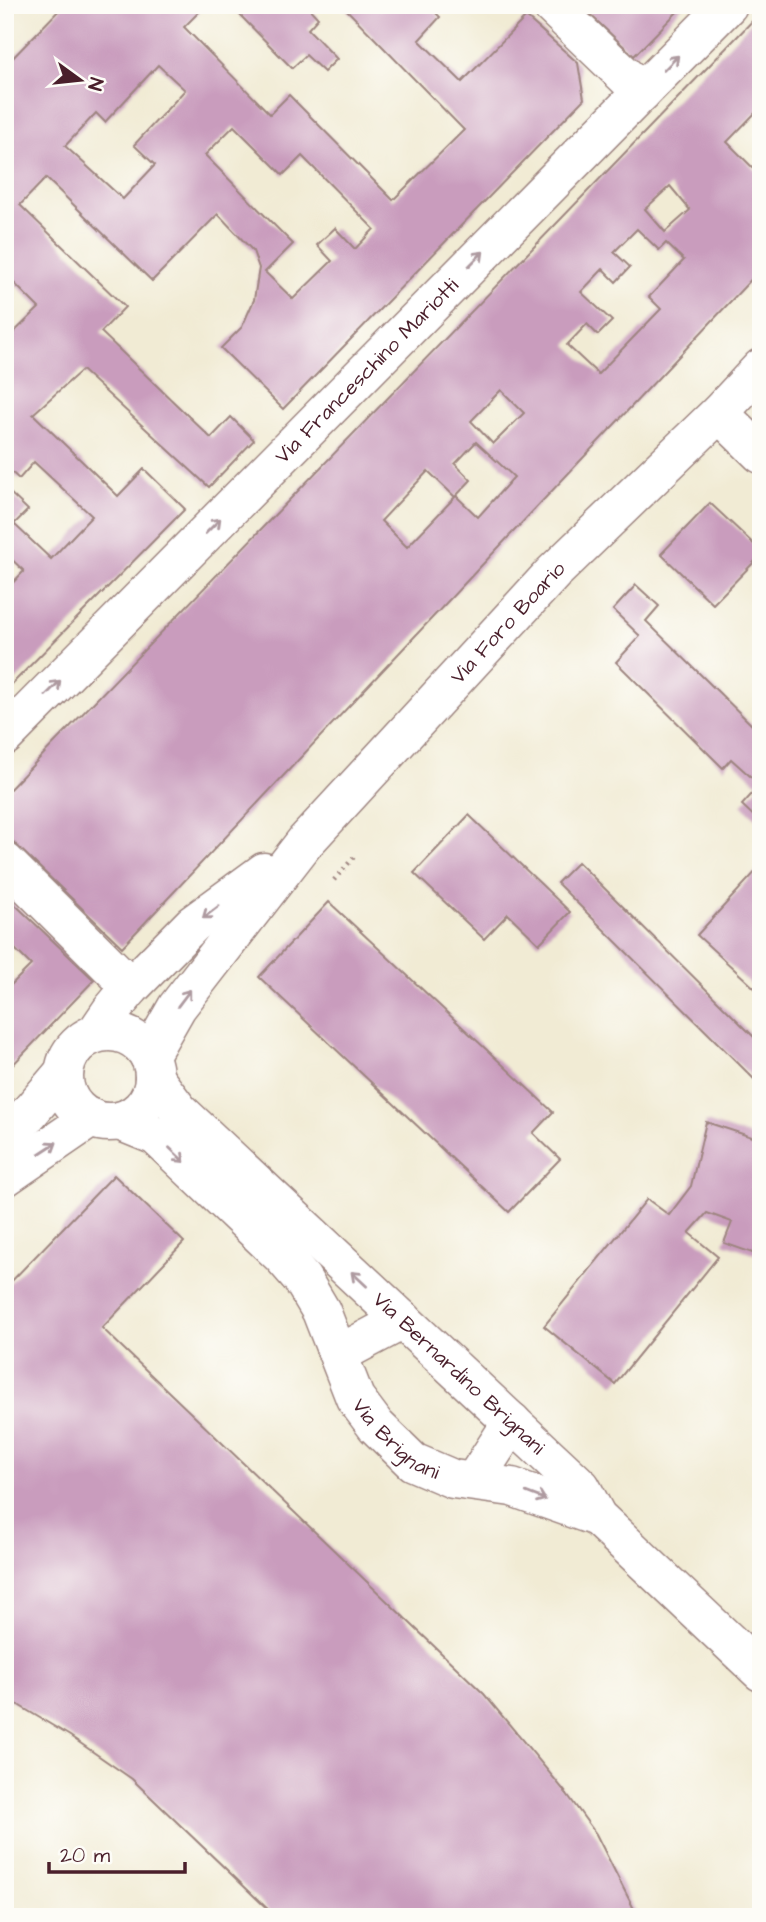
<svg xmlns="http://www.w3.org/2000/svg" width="766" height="1922" font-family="'Architects Daughter',sans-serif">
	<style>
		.building { fill: #c99cbd; fill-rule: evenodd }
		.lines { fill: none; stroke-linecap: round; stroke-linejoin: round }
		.minor-casing { stroke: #9e8580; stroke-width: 41 }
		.path { stroke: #9e8580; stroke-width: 4.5; stroke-dasharray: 2 5; stroke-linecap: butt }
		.minor { stroke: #fff; stroke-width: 38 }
		.oneway { stroke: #ae9aa0 }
		.labels { text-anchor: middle; stroke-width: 5; stroke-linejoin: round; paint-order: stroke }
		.street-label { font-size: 21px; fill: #4a1f2b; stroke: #fdfcf7 }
	</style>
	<rect width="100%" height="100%" fill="#fdfcf7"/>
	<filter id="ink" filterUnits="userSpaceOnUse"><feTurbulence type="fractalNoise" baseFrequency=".0143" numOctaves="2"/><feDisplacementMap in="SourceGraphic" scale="14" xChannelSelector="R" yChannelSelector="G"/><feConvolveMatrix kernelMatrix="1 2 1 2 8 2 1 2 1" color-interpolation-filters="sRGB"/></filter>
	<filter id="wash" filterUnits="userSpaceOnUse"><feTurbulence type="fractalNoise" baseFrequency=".00686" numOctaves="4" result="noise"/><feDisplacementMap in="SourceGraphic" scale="28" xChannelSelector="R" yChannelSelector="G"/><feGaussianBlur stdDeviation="1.57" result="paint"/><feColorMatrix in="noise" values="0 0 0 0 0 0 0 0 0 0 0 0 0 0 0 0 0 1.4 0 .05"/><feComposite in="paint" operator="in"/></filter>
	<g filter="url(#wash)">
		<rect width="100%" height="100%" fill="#f1ebd4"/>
		<g id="blocks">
			<g class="building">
				<path d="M64 5H206L184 27 270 114 289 95 393 200 464 130 342 5H376L380 10 384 5H428L440 17 419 40 462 82 526 17 578 63 584 99 283 409 221 348 242 327 254 300 259 268 253 251 218 214 152 281 46 178 20 205 125 307 101 332 211 438 231 417 254 440 209 487 82 370 33 414 118 496 144 469 185 509 5 691V591L24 571 5 553V488L28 510 14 524 51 559 92 516 34 462 19 479 5 466V341L39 308 5 274V66ZM158 65 185 90 134 145 155 165 123 199 65 146 96 113 105 122ZM234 126 283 175 302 156 374 229 355 249 335 228 317 245 332 261 293 299 265 272 293 244 205 155Z"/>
				<polygon points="230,5 306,5 318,18 308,29 337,59 324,72 306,55 292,68"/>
				<polygon points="580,5 684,5 634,56"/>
				<path d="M761 12V107L727 142 761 176V269L122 947 5 834V794ZM670 186 690 210 665 232 645 209ZM637 229 659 250 666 243 684 260 649 297 661 309 598 374 567 345 587 324 598 335 612 321 581 292 603 269 616 282 630 267 614 252ZM501 390 524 413 493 444 471 421ZM476 442 514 477 478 517 456 496 407 547 381 521 428 471 455 497 471 480 455 464Z"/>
				<polygon points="710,503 761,551 761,555 713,604 661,554"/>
				<polygon points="636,585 659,606 646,621 761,734 761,823 742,805 760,785 731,759 723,768 616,662 640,636 613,610"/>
				<polygon points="469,815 570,912 539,944 508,914 484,939 414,873"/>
				<polygon points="578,862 761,1044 761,1086 557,883"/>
				<polygon points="758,869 761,871 761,994 697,935"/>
				<polygon points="5,895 94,980 5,1073 5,991 31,965 5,939"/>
				<polygon points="329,902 553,1112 533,1133 560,1159 509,1212 259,977"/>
				<polygon points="706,1122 761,1140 761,1256 724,1243 732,1222 707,1213 689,1233 718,1257 615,1384 544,1326 647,1199 669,1215 691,1186"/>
				<polygon points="114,1175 184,1242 102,1328 484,1694 567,1794 596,1834 638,1917 276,1917 132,1779 70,1736 5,1697 5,1288"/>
			</g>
		</g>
	</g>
	<g filter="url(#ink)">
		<use href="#blocks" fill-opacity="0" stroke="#9e8580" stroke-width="2"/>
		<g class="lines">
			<g class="minor-casing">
				<g id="minor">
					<polyline points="551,5 642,92"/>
					<polyline points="719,413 761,454"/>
					<path id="s1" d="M5 736 728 5"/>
					<polyline points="5,862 131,987"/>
					<circle cx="109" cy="1077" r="45"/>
					<polyline points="96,1033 111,1011 131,987 193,924 264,872"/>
					<path id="s2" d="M149 1056 177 1007 305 842 553 573 719 413 761 368"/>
					<path id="s3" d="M154 1078 179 1111 581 1487 597 1517 761 1672"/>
					<path id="s4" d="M119 1121 156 1136 282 1256 302 1279 321 1311 355 1398 376 1426 413 1462 453 1479 512 1487 597 1517"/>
					<polyline points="5,1141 64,1072"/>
					<polyline points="5,1177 91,1118"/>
					<polyline points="339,1354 403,1320"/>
					<polyline points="474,1481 512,1422"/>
				</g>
			</g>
			<polyline class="path" points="334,880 354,857"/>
			<use href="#minor" class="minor"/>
		</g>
		<defs><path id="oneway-shaft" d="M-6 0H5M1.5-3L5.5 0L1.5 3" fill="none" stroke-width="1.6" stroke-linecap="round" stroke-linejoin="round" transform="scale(1.75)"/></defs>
		<g class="oneway">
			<use href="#oneway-shaft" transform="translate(671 63) rotate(-45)"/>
			<use href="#oneway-shaft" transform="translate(476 259) rotate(-45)"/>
			<use href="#oneway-shaft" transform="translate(213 526) rotate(-45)"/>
			<use href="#oneway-shaft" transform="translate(53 688) rotate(-45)"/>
			<use href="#oneway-shaft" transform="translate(211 912) rotate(143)"/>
			<use href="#oneway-shaft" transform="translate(184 998) rotate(-53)"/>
			<use href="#oneway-shaft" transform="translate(48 1148) rotate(-33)"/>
			<use href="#oneway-shaft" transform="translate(177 1155) rotate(44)"/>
			<use href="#oneway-shaft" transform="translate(359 1279) rotate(-137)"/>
			<use href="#oneway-shaft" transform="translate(536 1496) rotate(21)"/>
		</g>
	</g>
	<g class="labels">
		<g class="street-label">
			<text dy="7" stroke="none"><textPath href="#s1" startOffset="514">Via Franceschino Mariotti</textPath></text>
			<text dy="7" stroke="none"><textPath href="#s2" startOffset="564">Via Foro Boario</textPath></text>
			<text dy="7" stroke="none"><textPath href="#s3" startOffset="425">Via Bernardino Brignani</textPath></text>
			<text dy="7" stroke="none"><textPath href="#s4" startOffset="434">Via Brignani</textPath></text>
		</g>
	</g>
	<rect width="766" height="1922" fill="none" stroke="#fdfcf7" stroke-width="28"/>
	<g transform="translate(80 80) rotate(105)" stroke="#fdfcf7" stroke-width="5" paint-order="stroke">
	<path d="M0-5L12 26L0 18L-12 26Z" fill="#4a1f2b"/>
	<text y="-10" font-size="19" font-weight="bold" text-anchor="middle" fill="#4a1f2b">N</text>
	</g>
	<path d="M49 1862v10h136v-10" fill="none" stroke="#4a1f2b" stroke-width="3.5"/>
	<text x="60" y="1862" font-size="21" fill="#4a1f2b" stroke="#fdfcf7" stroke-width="5" paint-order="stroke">20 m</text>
</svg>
